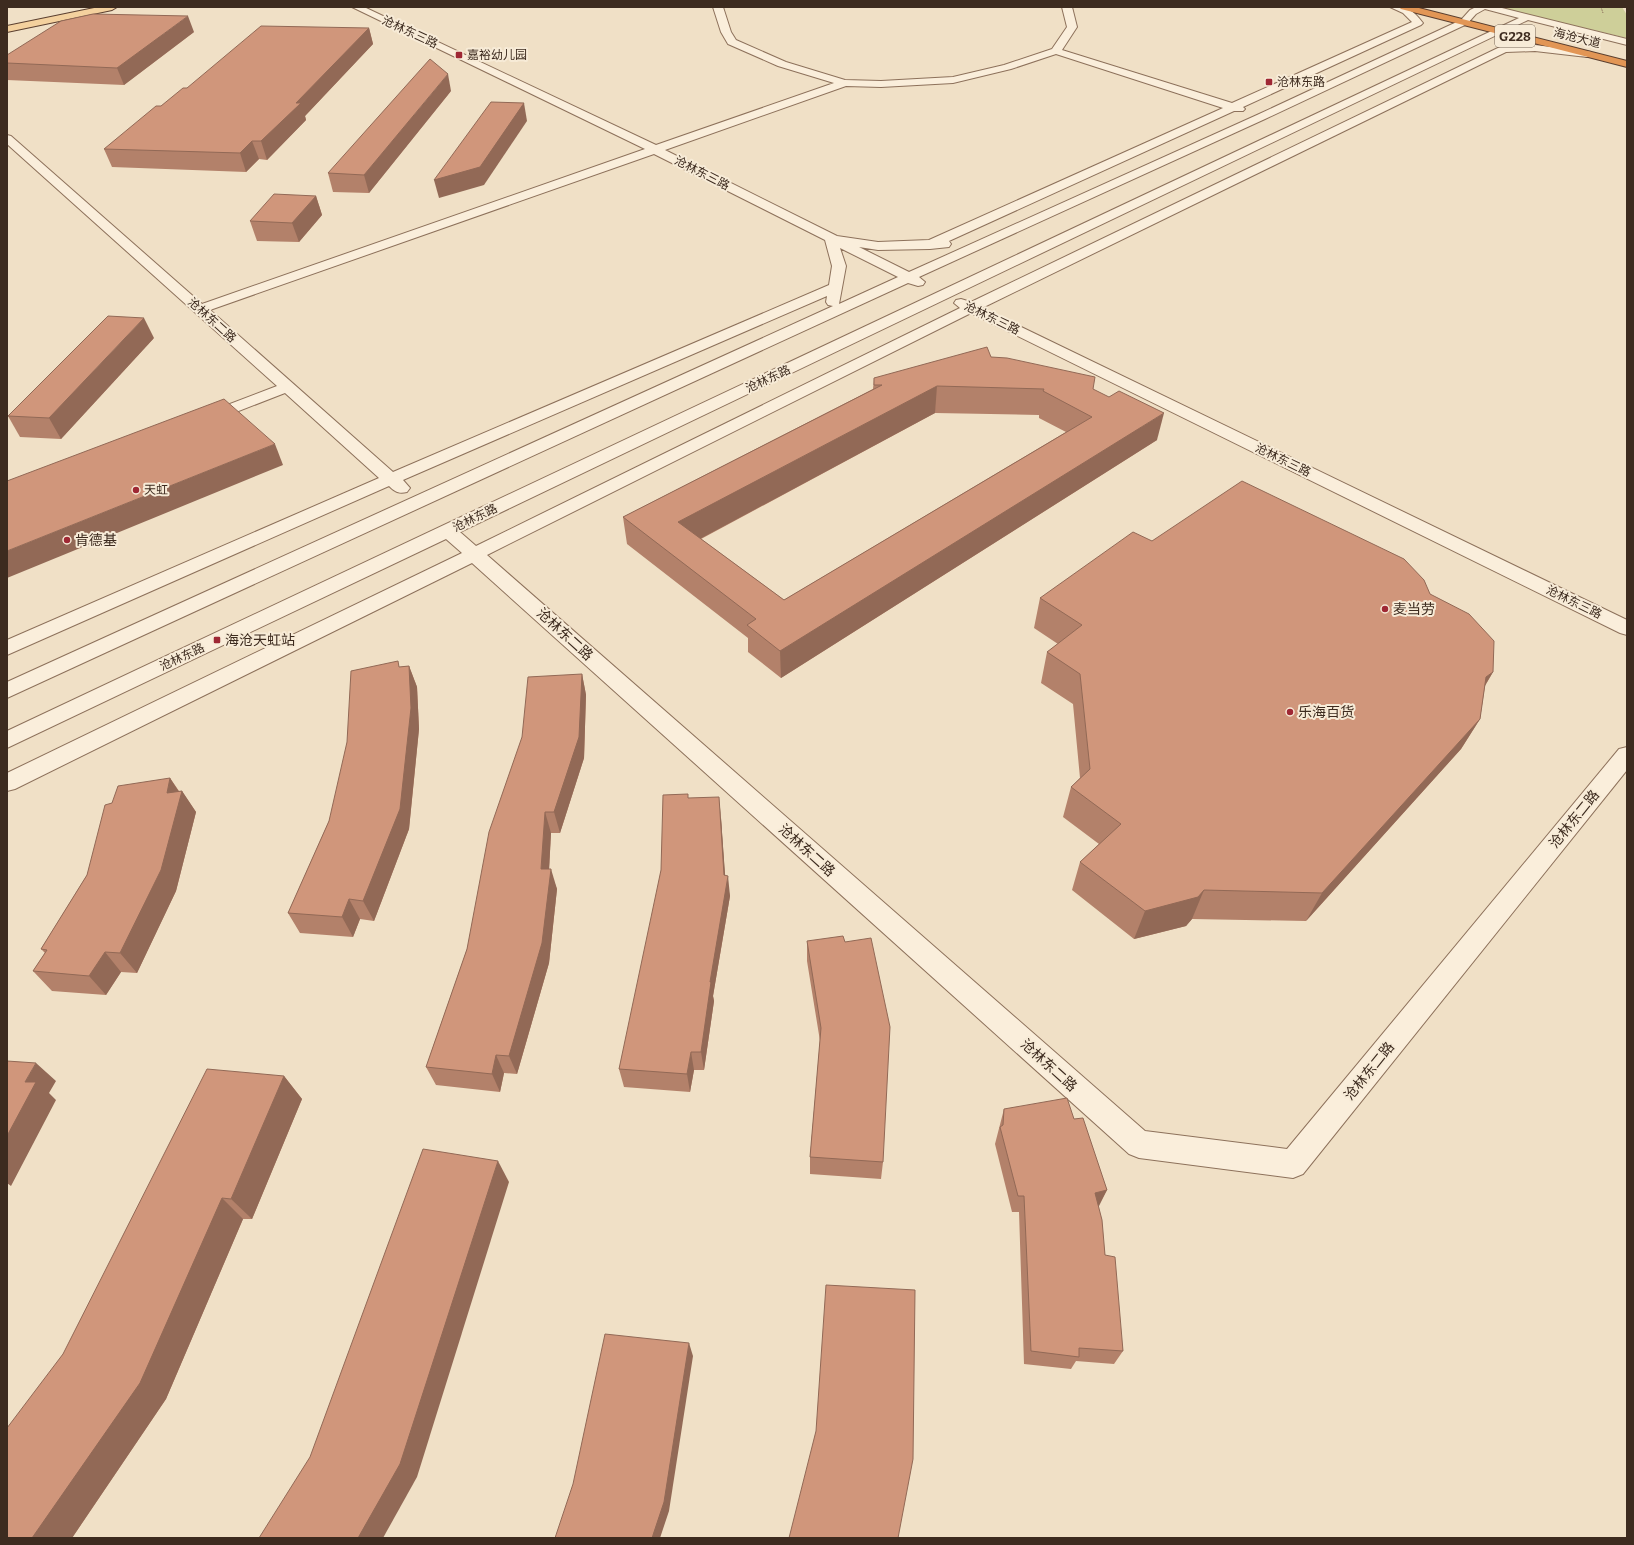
<svg xmlns="http://www.w3.org/2000/svg" width="1634" height="1545" font-family="Bitter,'Noto Sans SC',serif">
	<style>
		.green { fill: #cecf99 }
		.lines { fill: none; stroke-linecap: round; stroke-linejoin: round }
		.minor-casing { stroke: #8d715b; stroke-width: 2 }
		.major-casing { stroke: #5b3f2f; stroke-width: 2 }
		.highway-casing { stroke: #5b3f2f; stroke-width: 2 }
		.path { stroke: #8d715b; stroke-width: 1; stroke-dasharray: 1.5 1; stroke-linecap: butt }
		.minor { fill: #faeedb; fill-rule: evenodd }
		.major { fill: #f4d19e; fill-rule: evenodd }
		.highway { fill: #e29655; fill-rule: evenodd }
		.wall { fill: #b3816a; fill-rule: evenodd }
		.shaded-wall { fill: #926956 }
		.building { fill: #d0967b; stroke: #926956; fill-rule: evenodd }
		.poi-dot { fill: #9f2834; stroke: #f7ebd7; stroke-width: 1.5 }
		.labels { text-anchor: middle; stroke-width: 4; stroke-linejoin: round; paint-order: stroke }
		.far-street-label { font-size: 12px; fill: #3d2b1f; stroke: #f7ebd7 }
		.far-poi-label { font-size: 12px; fill: #3d2b1f; stroke: #f7ebd7; text-anchor: start }
		.shield { fill: #f7ebd7; stroke: #756556; stroke-width: 1 }
		.shield-label { font-size: 13px; font-weight: bold; fill: #3d2b1f }
		.poi-label { font-size: 14px; fill: #3d2b1f; stroke: #f7ebd7; text-anchor: start }
		.street-label { font-size: 14px; fill: #3d2b1f; stroke: #f7ebd7 }
	</style>
	<rect width="100%" height="100%" fill="#f0e0c6"/>
	<polygon class="green" points="1496,7 1622,7 1627,15 1627,38"/>
	<g class="lines">
		<g class="minor-casing">
			<path id="minor" d="M352 7H364L656 145 834 83 778 66 728 44 721 32 713 7H723L731 32 736 40 786 62 845 80 881 81 953 77 1004 65 1052 49 1067 27 1062 7H1072L1077 27 1062 50 1232 103 1412 22 1403 13 1390 7C1407 7 1412 9 1423 23L1421 25 1243 107 1245 109 1243 111H1234L949 241 951 244 949 247 930 249 878 250 859 247 909 272 1257 115 1461 20 1470 10 1476 7H1498L1627 39V45L1528 20 460 532 476 546 960 308 954 303 956 300 961 299 971 302 1500 47 1535 45 1591 52 1592 54 1587 57 1535 51 1506 52 982 308 1627 620V635L1620 633 971 313 487 555 1145 1131 1287 1149 1619 749 1627 747V770L1303 1174 1293 1178 1139 1158 1129 1154 472 563 15 789 7 791V773L462 553 446 539 7 748V731L1519 18 1485 9 1476 14 1467 24 1265 119 919 277 925 282 923 285 918 286 908 283 7 698V682L833 306 828 305 826 302 827 296 403 480 410 488 407 492C399 494 395 492 389 486L7 655V640L379 478 285 393 213 421 207 423 201 421 199 418 201 415 277 386 7 144V135L11 136 202 304 645 149ZM1056 54 1223 108 929 240 878 242 837 236 665 150 846 86 881 87 953 83 1011 69ZM654 154 825 240 832 266 829 285 393 472 210 310ZM840 248 898 277 839 304 846 266Z"/>
		</g>
		<g class="major-casing">
			<polygon id="major" points="99,7 117,7 112,10 7,32 7,26"/>
		</g>
		<g class="highway-casing">
			<polygon id="highway" points="1399,7 1415,7 1627,61 1627,67 1401,9"/>
		</g>
		<polyline class="path" points="1601,7 1603,13"/>
		<use href="#minor" class="minor"/>
		<use href="#major" class="major"/>
		<use href="#highway" class="highway"/>
	</g>
	<g class="wall">
		<polygon points="369,28 373,44 305,116 306,120 267,160 259,159 246,172 112,167 104,149 161,106 187,88"/>
		<polygon points="194,32 124,85 7,80 7,55"/>
		<polygon points="451,91 369,193 333,192 328,173"/>
		<polygon points="316,196 322,215 299,242 257,241 250,221"/>
		<polygon points="154,338 61,439 20,437 8,416"/>
		<path d="M991 357 1093 389 1157 440 781 678 748 652V638L627 544 623 517 873 389 874 378ZM935 413 1039 415V418L1066 432 784 600 701 539Z"/>
		<polygon points="1152,541 1430,594 1493,672 1485,686 1480,719 1461,749 1306,921 1192,919 1186,926 1134,939 1072,890 1080,862 1099,844 1063,817 1071,787 1080,778 1073,704 1041,683 1047,652 1058,644 1034,628 1040,598"/>
		<polygon points="409,666 417,687 419,729 409,829 374,921 360,919 353,937 300,933 288,913 329,821 400,667"/>
		<polygon points="582,674 586,695 584,758 560,833 551,833 549,869 557,889 549,963 517,1074 504,1073 500,1092 436,1085 426,1067 467,949"/>
		<polygon points="170,778 179,791 182,791 196,812 176,891 137,973 121,972 106,995 52,991 33,971 45,953 41,949 87,875 112,803"/>
		<polygon points="688,798 721,818 725,876 730,896 713,996 714,1001 704,1070 694,1070 690,1092 624,1087 619,1069"/>
		<polygon points="807,941 883,1162 881,1179 810,1174 810,1157 820,1041 807,961"/>
		<polygon points="284,1076 302,1099 252,1219 243,1219 166,1399 72,1538 7,1538 63,1354"/>
		<polygon points="1004,1109 1074,1119 1107,1190 1098,1206 1105,1255 1123,1351 1114,1364 1076,1361 1071,1369 1024,1364 1019,1212 1012,1212 995,1144"/>
	</g>
	<g class="shaded-wall">
		<polygon points="188,16 194,32 124,85 117,68"/>
		<polygon points="369,28 373,44 305,116 306,120 267,160 261,141 296,103"/>
		<polygon points="448,74 451,91 369,193 364,175"/>
		<polygon points="524,103 527,121 484,185 439,198 434,180"/>
		<polygon points="252,141 259,159 246,172 240,153"/>
		<polygon points="316,196 322,215 299,242 292,223"/>
		<polygon points="144,318 154,338 61,439 49,418"/>
		<polygon points="937,386 935,413 681,549 678,522"/>
		<polygon points="1164,413 1157,440 781,678 780,651"/>
		<polygon points="275,444 283,465 7,578 7,551"/>
		<polygon points="409,666 417,687 419,729 409,829 374,921 363,901"/>
		<polygon points="1493,672 1475,702 1486,677"/>
		<polygon points="582,674 586,695 584,758 560,833 554,812"/>
		<polygon points="1480,719 1461,749 1306,921 1322,893"/>
		<polygon points="170,778 181,795 182,791 196,812 176,891 137,973 120,953 167,793"/>
		<polygon points="719,797 721,818 726,888 728,876 730,896 713,996 714,1001 704,1070 701,1052 724,875"/>
		<polygon points="545,812 551,833 548,890 541,869"/>
		<polygon points="551,869 557,889 549,963 517,1074 509,1056"/>
		<polygon points="1204,890 1192,919 1186,926 1134,939 1145,911"/>
		<polygon points="349,899 360,919 353,937 342,917"/>
		<polygon points="105,952 121,972 106,995 89,976"/>
		<polygon points="691,1052 694,1070 690,1092 687,1074"/>
		<polygon points="496,1055 504,1073 500,1092 492,1074"/>
		<polygon points="36,1063 56,1081 49,1093 56,1100 11,1186 7,1183 7,1136 25,1082"/>
		<polygon points="284,1076 302,1099 252,1219 231,1199"/>
		<polygon points="498,1161 509,1182 417,1477 383,1538 358,1538"/>
		<polygon points="1107,1190 1099,1206 1088,1209 1095,1193"/>
		<polygon points="222,1198 243,1219 166,1399 72,1538 32,1538"/>
		<polygon points="689,1343 693,1356 669,1511 660,1538 652,1538"/>
	</g>
	<g class="building">
		<polygon points="93,14 188,16 117,68 7,63 7,55 61,21"/>
		<polygon points="261,26 369,28 296,103 301,103 261,141 252,141 240,153 104,149 156,106 161,106 183,88 187,88"/>
		<polygon points="430,59 448,74 364,175 328,173"/>
		<polygon points="491,102 524,103 480,167 434,180"/>
		<polygon points="274,194 316,196 292,223 250,221"/>
		<polygon points="108,316 144,318 49,418 8,416"/>
		<path d="M987 347 991 357 1007 358 1095 377 1093 389 1109 397 1119 391 1164 413 780 651 747 625 756 619 623 517 882 385H874V378ZM937 386 1044 389 1043 391 1092 417 784 600 678 522Z"/>
		<polygon points="224,399 275,444 7,551 7,481"/>
		<polygon points="1242,481 1404,559 1424,580 1430,594 1469,614 1494,641 1493,672 1486,677 1480,719 1322,893 1204,890 1198,897 1145,911 1080,862 1121,824 1071,787 1090,769 1080,674 1047,652 1082,625 1040,598 1133,532 1152,541"/>
		<polygon points="398,661 399,667 409,666 411,708 400,809 363,901 349,899 342,917 288,913 329,821 347,742 351,671"/>
		<polygon points="582,674 579,737 554,812 545,812 541,869 551,869 542,943 509,1056 496,1055 492,1074 426,1067 467,949 489,832 522,737 528,677"/>
		<polygon points="170,778 167,793 182,791 161,870 120,953 105,952 89,976 33,971 47,950 41,949 87,875 105,805 112,803 118,786"/>
		<polygon points="688,794 688,798 719,797 724,875 728,876 710,982 711,982 701,1052 691,1052 687,1074 619,1069 661,870 663,795"/>
		<polygon points="843,936 845,942 871,938 890,1027 883,1162 810,1157 821,1028 807,941"/>
		<polygon points="7,1061 36,1063 25,1082 36,1082 7,1136"/>
		<polygon points="207,1069 284,1076 231,1199 222,1198 140,1383 32,1538 7,1538 7,1428 63,1354"/>
		<polygon points="1067,1098 1074,1119 1083,1118 1107,1190 1095,1193 1102,1220 1105,1255 1115,1257 1123,1351 1079,1348 1079,1357 1031,1351 1024,1196 1018,1196 1000,1127 1003,1125 1004,1109"/>
		<polygon points="423,1149 498,1161 400,1464 358,1538 259,1538 310,1457"/>
		<polygon points="826,1285 915,1290 913,1459 898,1538 789,1538 816,1431"/>
		<polygon points="605,1334 689,1343 664,1502 652,1538 555,1538 573,1484"/>
	</g>
	<g class="poi-dot">
		<rect x="455" y="51" width="8" height="8" rx="2"/>
		<rect x="1265" y="78" width="8" height="8" rx="2"/>
		<circle cx="136" cy="490" r="4"/>
		<circle cx="67" cy="540" r="4"/>
		<circle cx="1385" cy="609" r="4"/>
		<rect x="213" y="636" width="8" height="8" rx="2"/>
		<circle cx="1290" cy="712" r="4"/>
	</g>
	<g class="labels">
		<g class="far-street-label">
			<text transform="translate(410 32) rotate(25)" y="4">沧林东三路</text>
			<text transform="translate(1577 38) rotate(14)" y="4">海沧大道</text>
			<text transform="translate(702 173) rotate(27)" y="4">沧林东三路</text>
			<text transform="translate(992 318) rotate(26)" y="4">沧林东三路</text>
			<text transform="translate(212 320) rotate(42)" y="4">沧林东二路</text>
			<text transform="translate(768 379) rotate(-25)" y="4">沧林东路</text>
			<text transform="translate(1283 460) rotate(26)" y="4">沧林东三路</text>
			<text transform="translate(475 518) rotate(-26)" y="4">沧林东路</text>
			<text transform="translate(1574 602) rotate(26)" y="4">沧林东三路</text>
			<text transform="translate(182 657) rotate(-25)" y="4">沧林东路</text>
		</g>
		<g class="far-poi-label">
			<text x="467" y="59">嘉裕幼儿园</text>
			<text x="1277" y="86">沧林东路</text>
			<text x="144" y="494">天虹</text>
		</g>
		<rect class="shield" x="1495" y="25" width="40" height="22" rx="3"/>
		<g class="shield-label">
			<text x="1515" y="41">G228</text>
		</g>
		<g class="poi-label">
			<text x="75" y="545">肯德基</text>
			<text x="1393" y="614">麦当劳</text>
			<text x="225" y="645">海沧天虹站</text>
			<text x="1298" y="717">乐海百货</text>
		</g>
		<g class="street-label">
			<text transform="translate(565 634) rotate(42)" y="5">沧林东二路</text>
			<text transform="translate(1574 819) rotate(-51)" y="5">沧林东二路</text>
			<text transform="translate(807 850) rotate(42)" y="5">沧林东二路</text>
			<text transform="translate(1049 1065) rotate(42)" y="5">沧林东二路</text>
			<text transform="translate(1369 1071) rotate(-51)" y="5">沧林东二路</text>
		</g>
	</g>
	<rect width="1634" height="1545" fill="none" stroke="#3d2b1f" stroke-width="16"/>
</svg>
